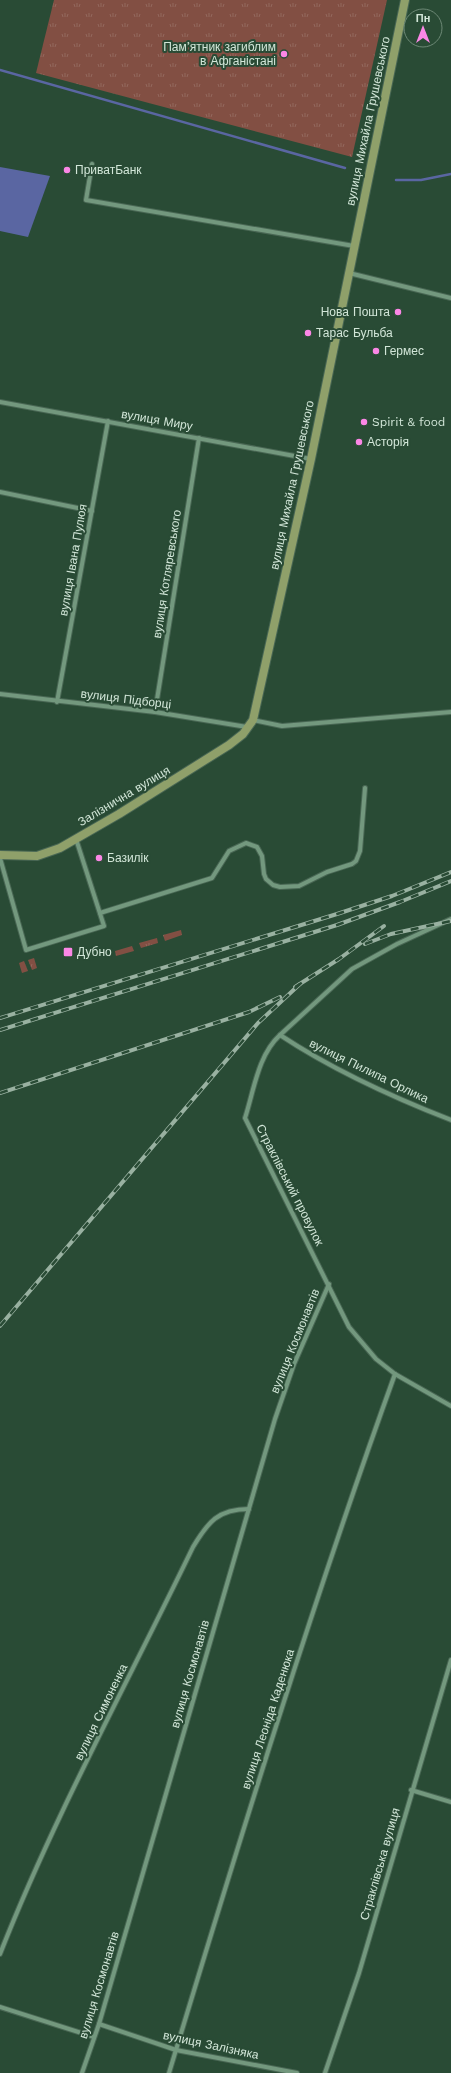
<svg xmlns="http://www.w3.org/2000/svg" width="451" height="2073" font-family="'Work Sans',sans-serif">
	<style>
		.grass { fill: url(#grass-tufts) }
		.water { fill: #5a66a2 }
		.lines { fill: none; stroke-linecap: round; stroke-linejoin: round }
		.stream { stroke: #5a66a2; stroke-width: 2.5 }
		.street-casing { stroke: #496754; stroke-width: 6 }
		.secondary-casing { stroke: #496754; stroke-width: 10 }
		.street { stroke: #73987e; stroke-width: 4 }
		.secondary { stroke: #8fa06a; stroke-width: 8 }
		.rail-casing { stroke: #99b1a1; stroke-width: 4 }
		.rail { stroke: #294b35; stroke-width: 2.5; stroke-dasharray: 8; stroke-linecap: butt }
		.poi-dot { fill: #fb87e6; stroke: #294b35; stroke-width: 1.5 }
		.labels { text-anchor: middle; stroke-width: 4; stroke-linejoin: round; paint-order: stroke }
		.poi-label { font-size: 12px; fill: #d2e6d8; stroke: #294b35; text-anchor: start }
		.street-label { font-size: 12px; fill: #d2e6d8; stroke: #294b35 }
	</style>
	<defs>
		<pattern id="grass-tufts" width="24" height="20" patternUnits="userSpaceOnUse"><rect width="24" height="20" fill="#824f43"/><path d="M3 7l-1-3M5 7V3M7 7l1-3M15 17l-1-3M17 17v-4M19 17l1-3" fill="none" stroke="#93685d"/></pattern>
	</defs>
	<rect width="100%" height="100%" fill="#294b35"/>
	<g class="grass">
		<polygon points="54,0 387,0 352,157 36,73"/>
		<polygon points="181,930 182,935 165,941 163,935"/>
		<polygon points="157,938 158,943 141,948 139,943"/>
		<polygon points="132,946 134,951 116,956 115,951"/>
		<polygon points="34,958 37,968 32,970 28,960"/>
		<polygon points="24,961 28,971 22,973 19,963"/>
	</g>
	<polygon class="water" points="0,167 50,176 28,237 0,231"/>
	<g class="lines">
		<g class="stream">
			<polyline points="0,70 345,168"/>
			<polyline points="396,180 421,180 451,174"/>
		</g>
		<g class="street-casing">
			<g id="street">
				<polyline points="92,164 86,200 354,246"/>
				<polyline points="349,273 451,298"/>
				<polyline points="0,402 311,459"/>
				<polyline points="0,492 92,511"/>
				<polyline points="0,694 155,712 247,727"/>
				<polyline points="57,702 108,421"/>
				<polyline points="155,712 199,438"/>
				<polyline points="253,720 282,726 451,712"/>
				<polyline points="0,858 26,950 104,926 76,839"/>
				<polyline points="100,913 212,878 229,851 246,843 257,847 262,856 264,874 266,879 273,885 280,887 299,886 327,872 352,864 356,861 360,851 365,788"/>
				<path d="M451 919 397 944 352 969 280 1035C258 1055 254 1090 245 1118L349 1327 376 1359 395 1374 451 1406"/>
				<path d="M280 1035C333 1070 392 1097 451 1120"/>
				<polyline points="411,1790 451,1802"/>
				<path d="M0 1954C55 1814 128 1682 193 1547 208 1522 218 1509 249 1509"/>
				<polyline points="0,2007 94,2037"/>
				<polyline points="99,2024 176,2050 297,2073"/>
				<polyline points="82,2073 99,2024 275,1419 294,1364 329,1284"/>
				<path d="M169 2073C240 1838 312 1604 395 1374"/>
				<polyline points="325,2073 359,1973 451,1660"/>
			</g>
		</g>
		<g class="secondary-casing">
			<polyline id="secondary" points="0,855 37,856 60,848 119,814 229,745 243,734 253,720 311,459 405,0"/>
		</g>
		<use href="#street" class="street"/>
		<use href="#secondary" class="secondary"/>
		<g class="rail-casing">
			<g id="rail">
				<polyline points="365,944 391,934 451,921"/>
				<polyline points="295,987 339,959 384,926"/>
				<polyline points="0,1018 337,914 392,896 451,872"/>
				<polyline points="0,1030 337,925 400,902 451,881"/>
				<polyline points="0,1093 249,1012 280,997"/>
				<polyline points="0,1326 258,1023 300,984"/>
			</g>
		</g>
		<use href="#rail" class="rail"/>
	</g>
	<g class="poi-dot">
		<circle cx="284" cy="54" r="4"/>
		<circle cx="67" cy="170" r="4"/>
		<circle cx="398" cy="312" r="4"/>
		<circle cx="308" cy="333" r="4"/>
		<circle cx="376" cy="351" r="4"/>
		<circle cx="364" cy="422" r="4"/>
		<circle cx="359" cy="442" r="4"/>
		<circle cx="99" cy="858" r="4"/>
		<rect x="63" y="947" width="10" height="10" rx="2"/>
	</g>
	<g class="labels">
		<g class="poi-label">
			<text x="276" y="51" text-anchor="end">Пам’ятник загиблим<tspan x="276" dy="14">в Афганістані</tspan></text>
			<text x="75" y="174">ПриватБанк</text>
			<text x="390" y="316" text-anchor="end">Нова Пошта</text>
			<text x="316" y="337">Тарас Бульба</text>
			<text x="384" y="355">Гермес</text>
			<text x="372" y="426">Spirit &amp; food</text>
			<text x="367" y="446">Асторія</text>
			<text x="107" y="862">Базилік</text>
			<text x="77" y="956">Дубно</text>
		</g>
		<g class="street-label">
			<text transform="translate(368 121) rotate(-78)" y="4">вулиця Михайла Грушевського</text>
			<text transform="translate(157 420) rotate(10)" y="4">вулиця Миру</text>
			<text transform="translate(292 485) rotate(-78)" y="4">вулиця Михайла Грушевського</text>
			<text transform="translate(73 560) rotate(-80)" y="4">вулиця Івана Пулюя</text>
			<text transform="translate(167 574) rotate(-81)" y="4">вулиця Котляревського</text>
			<text transform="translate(126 699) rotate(7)" y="4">вулиця Підборці</text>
			<text transform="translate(124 796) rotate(-31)" y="4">Залізнична вулиця</text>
			<text transform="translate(369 1071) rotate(26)" y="4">вулиця Пилипа Орлика</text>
			<text transform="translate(290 1185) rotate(63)" y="4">Страклівський провулок</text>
			<text transform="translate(295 1341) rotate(-68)" y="4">вулиця Космонавтів</text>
			<text transform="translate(190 1674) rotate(-74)" y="4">вулиця Космонавтів</text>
			<text transform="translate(101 1712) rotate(-64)" y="4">вулиця Симоненка</text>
			<text transform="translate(268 1719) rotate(-72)" y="4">вулиця Леоніда Каденюка</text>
			<text transform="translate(380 1864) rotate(-74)" y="4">Страклівська вулиця</text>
			<text transform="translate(99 1985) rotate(-73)" y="4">вулиця Космонавтів</text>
			<text transform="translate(211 2045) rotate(12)" y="4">вулиця Залізняка</text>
		</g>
	</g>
	<g transform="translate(423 28)"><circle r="19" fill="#294b35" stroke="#6d8976"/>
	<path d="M0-3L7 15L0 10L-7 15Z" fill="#fb87e6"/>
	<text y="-6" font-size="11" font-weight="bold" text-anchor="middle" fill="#d2e6d8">Пн</text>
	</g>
</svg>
